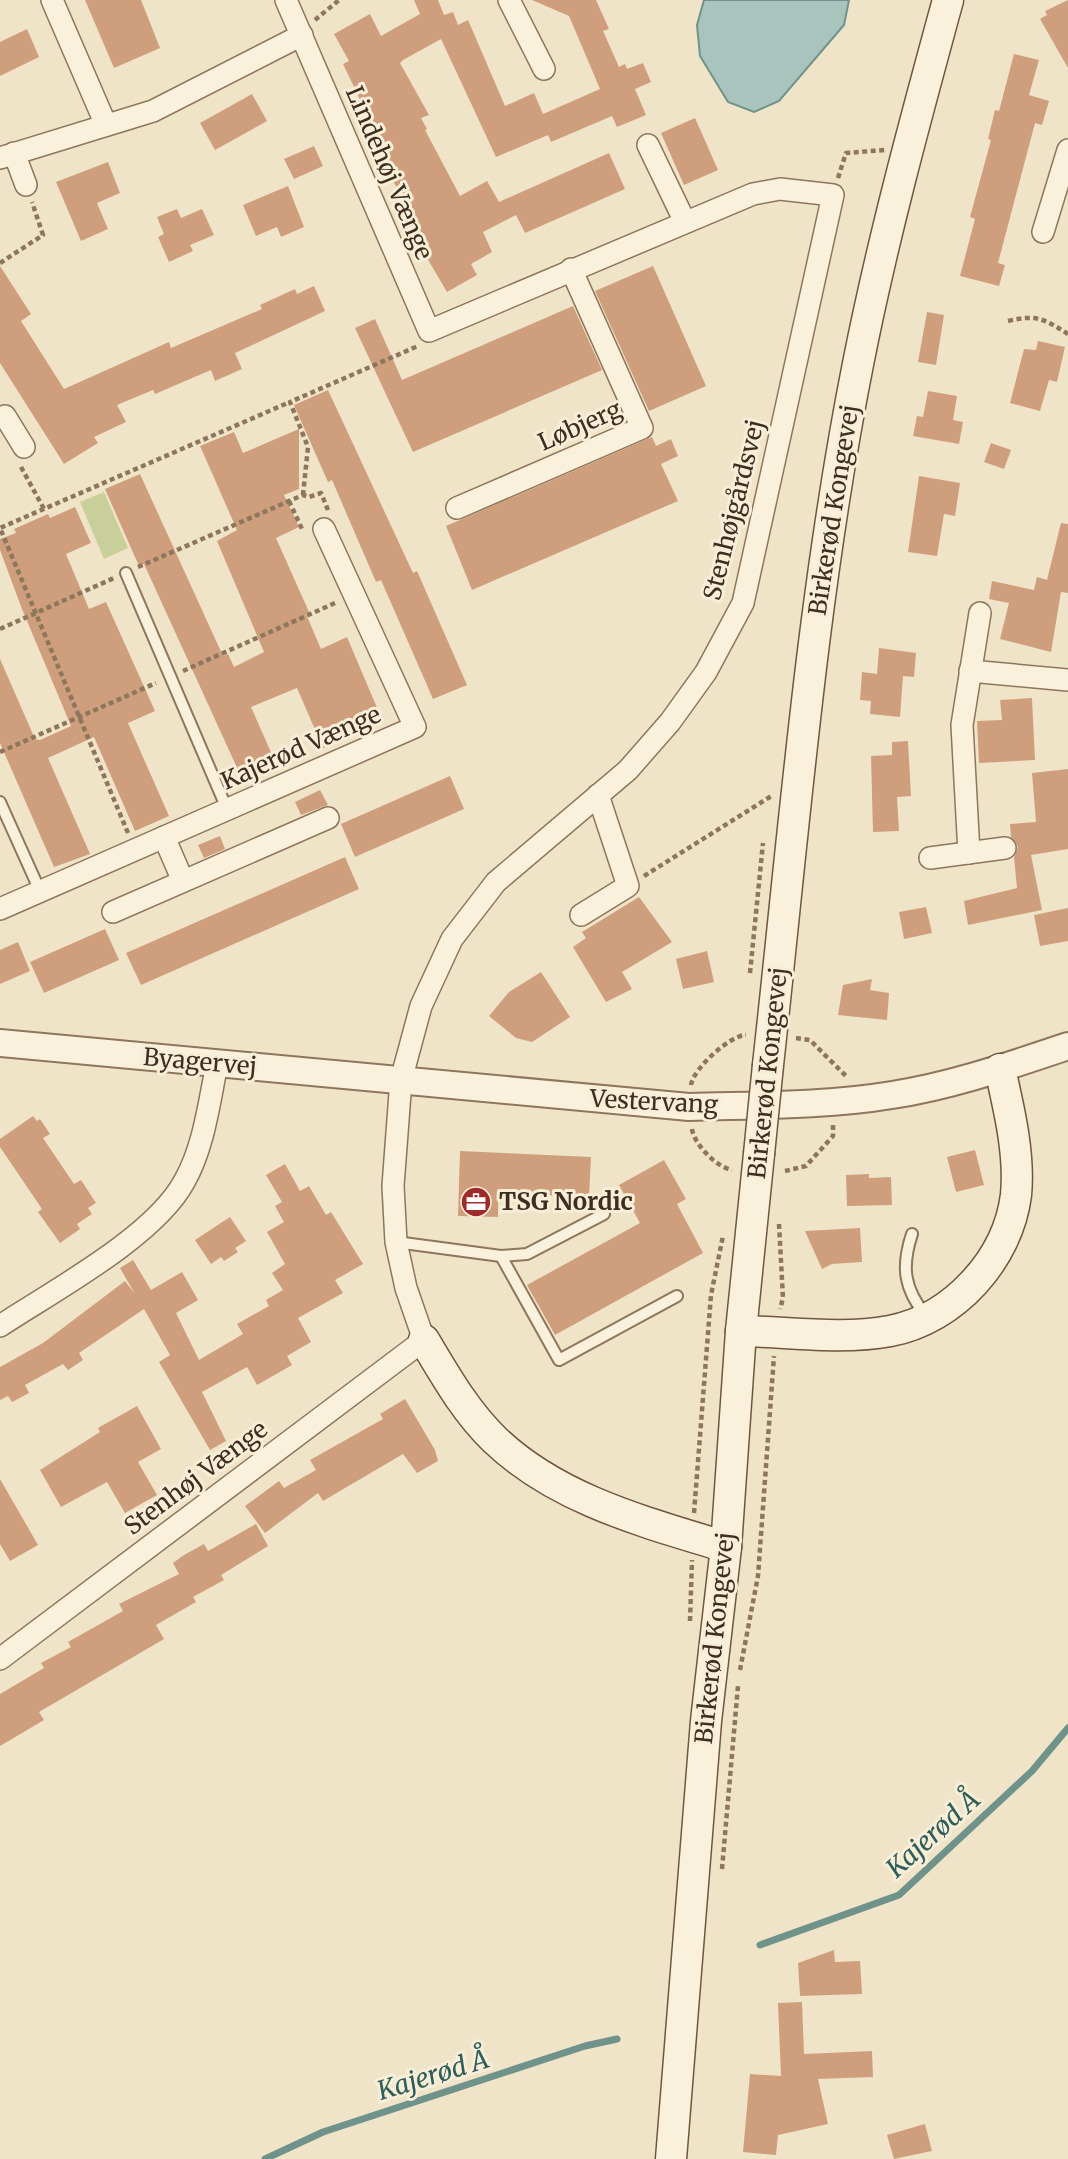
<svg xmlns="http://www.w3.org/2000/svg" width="1068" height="2159" font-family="Merriweather,serif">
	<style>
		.green { fill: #c9cf9b }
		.water { fill: #a9c4bc; stroke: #6f938a; stroke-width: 2 }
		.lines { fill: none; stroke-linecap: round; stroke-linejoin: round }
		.stream { stroke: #6f938a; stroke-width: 7 }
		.building { fill: #cf9f7d }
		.service-casing { stroke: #8d765c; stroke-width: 14 }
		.minor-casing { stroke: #8d765c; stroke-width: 24 }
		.tertiary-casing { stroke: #8d765c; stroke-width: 30 }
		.secondary-casing { stroke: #6f573f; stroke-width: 33 }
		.path { stroke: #8d765c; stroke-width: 4.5; stroke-dasharray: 5 3.5; stroke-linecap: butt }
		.service { stroke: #faf1dc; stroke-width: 10 }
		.minor { stroke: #faf1dc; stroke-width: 21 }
		.tertiary { stroke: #faf1dc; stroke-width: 26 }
		.secondary { stroke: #faf1dc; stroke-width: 30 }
		.secondary-bridge-casing { stroke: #6f573f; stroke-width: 33; stroke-linecap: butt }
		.secondary-bridge { stroke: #faf1dc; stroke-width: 30 }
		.labels { text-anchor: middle; stroke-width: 6; stroke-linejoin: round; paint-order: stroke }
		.street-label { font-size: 24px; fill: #3d2e20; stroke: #f7eed8 }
		.poi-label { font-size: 24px; font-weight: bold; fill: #3d2e20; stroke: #f7eed8; text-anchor: start }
		.water-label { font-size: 26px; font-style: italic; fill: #2f5d5a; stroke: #f7eed8 }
	</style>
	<rect width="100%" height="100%" fill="#f0e4c8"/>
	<polygon class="green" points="104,492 128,548 104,559 80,502"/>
	<polygon class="water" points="704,0 849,0 844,25 779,101 754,112 728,102 700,56 697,25"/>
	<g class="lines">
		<g class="stream">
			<polyline points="760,1945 899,1895 1032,1771 1068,1728"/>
			<polyline points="265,2159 323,2132 585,2046 617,2039"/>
		</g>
	</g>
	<g class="building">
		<polygon points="85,0 141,0 160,48 114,68"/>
		<polygon points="414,0 438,0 444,15 453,12 458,25 468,20 505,106 534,93 543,114 600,89 569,16 532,0 596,0 609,29 603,31 619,67 625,64 627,69 643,63 651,82 635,89 646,115 617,127 612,116 551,142 548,135 496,157 441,39 403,60 400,63 429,115 421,118 427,129 425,130 460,196 487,181 499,202 609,153 625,189 525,233 516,215 483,232 492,252 471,264 477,275 447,292 420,246 423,245 405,211 409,209 389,174 392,172 373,137 377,135 343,64 349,61 334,34 370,14 381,36 420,14"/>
		<polygon points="1068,0 1068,68 1040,19 1047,15 1045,11"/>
		<polygon points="27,29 39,57 0,76 0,42"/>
		<polygon points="1014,54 1039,60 1029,95 1049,101 1042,125 1035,123 998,263 1005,265 999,286 960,276 975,219 970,217 991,140 988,139 995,110 999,111"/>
		<polygon points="252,94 267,121 215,150 200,123"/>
		<polygon points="695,118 718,170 684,185 661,133"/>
		<polygon points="314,146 323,166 294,179 284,159"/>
		<polygon points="108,162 120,193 97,203 108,229 81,241 56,182"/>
		<polygon points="288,186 304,227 281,237 277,227 256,236 243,205"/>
		<polygon points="177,209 181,218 202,209 214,235 190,245 193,251 169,262 158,237 164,234 157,217"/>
		<polygon points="0,266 31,314 21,321 64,389 169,342 171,348 262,309 260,305 295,289 297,294 314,286 325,311 235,353 242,369 215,381 211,370 155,394 153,390 117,405 126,422 94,437 98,443 64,464 0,363"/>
		<polygon points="653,266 706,386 649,411 595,291"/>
		<polygon points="573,306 602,370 413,452 355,328 375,319 402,380"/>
		<polygon points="927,312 944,315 936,365 918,362"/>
		<polygon points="1038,341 1065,347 1057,382 1049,380 1040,411 1010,403 1024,349 1036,350"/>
		<polygon points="328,390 413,573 417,571 467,685 433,699 381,580 376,582 332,480 328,482 294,405"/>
		<polygon points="928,391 957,396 953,420 963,422 959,444 913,436 917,416 923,417"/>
		<polygon points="299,429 299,489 284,495 299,527 276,538 309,612 306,614 321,649 347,637 378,710 353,721 358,733 323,748 297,688 251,707 278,768 244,783 144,564 139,566 105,489 140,474 223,656 228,654 234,667 264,652 217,541 237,530 200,446 234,432 243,453"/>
		<polygon points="652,437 656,446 671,439 678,456 661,464 678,501 472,590 446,526"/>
		<polygon points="991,443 1011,450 1004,469 984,462"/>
		<polygon points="919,476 960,483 955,516 944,514 937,556 908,552"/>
		<polygon points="75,507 91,543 66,554 89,609 106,602 155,711 128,723 169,816 135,831 94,737 48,758 90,854 54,867 0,743 0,659 35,739 40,740 71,726 22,609 0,550 0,539 16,533 14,529 48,514 50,518"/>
		<polygon points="1061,523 1068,524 1068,593 1061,592 1051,652 1000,639 1009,603 989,599 992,581 1034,590 1037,577 1047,580"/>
		<polygon points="879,648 916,653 914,677 903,676 900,717 870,714 871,701 860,700 862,672 877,674"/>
		<polygon points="1032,698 1035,760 979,763 977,721 1002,720 1000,700"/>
		<polygon points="908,741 911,796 897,797 899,831 873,832 871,756 892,755 892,742"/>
		<polygon points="1068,769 1068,849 1031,855 1042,910 968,925 964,901 1017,888 1014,857 1018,847 1011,837 1010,824 1036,822 1032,773"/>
		<polygon points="450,776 464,809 355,857 341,824"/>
		<polygon points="320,790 328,805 301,815 295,802"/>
		<polygon points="220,836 225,849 204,858 198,845"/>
		<polygon points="345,857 359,889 141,985 126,953"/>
		<polygon points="639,897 672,942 622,972 632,989 606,1002 573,947 586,938 582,932"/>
		<polygon points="926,907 932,933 904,939 899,912"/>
		<polygon points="1068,908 1068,941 1040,946 1034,915"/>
		<polygon points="105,929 119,960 44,993 30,962"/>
		<polygon points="18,942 30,971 0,984 0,950"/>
		<polygon points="707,951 714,982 683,989 676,959"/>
		<polygon points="541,972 570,1017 532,1042 516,1038 489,1016 509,992"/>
		<polygon points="872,979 870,990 889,993 887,1020 838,1015 843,985"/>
		<polygon points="33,1116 37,1121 40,1119 50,1134 43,1138 74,1184 81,1180 96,1203 88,1208 92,1214 77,1224 80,1229 60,1243 38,1212 42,1209 0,1147 0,1139"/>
		<polygon points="975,1150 984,1185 956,1192 947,1157"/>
		<polygon points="460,1151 591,1157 589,1197 498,1193 498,1217 458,1216"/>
		<polygon points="664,1160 686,1199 677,1204 703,1253 555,1335 527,1285 640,1223 619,1185"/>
		<polygon points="285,1164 300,1191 309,1186 326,1215 331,1212 363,1264 335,1280 343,1293 298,1318 311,1342 287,1356 292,1365 257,1385 247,1367 202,1392 226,1441 210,1450 159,1362 170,1355 144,1309 79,1353 83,1360 68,1370 63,1364 25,1385 29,1393 12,1402 8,1396 0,1400 0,1367 43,1343 125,1281 135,1294 120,1268 133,1260 151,1290 182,1272 198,1300 176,1313 199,1360 243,1334 237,1324 269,1306 266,1300 283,1290 272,1273 285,1264 267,1232 284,1222 275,1206 282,1202 266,1175"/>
		<polygon points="869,1174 869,1178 891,1177 892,1205 847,1206 846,1175"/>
		<polygon points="230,1217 246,1241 235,1248 238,1252 224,1261 221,1257 211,1264 195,1240"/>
		<polygon points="860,1228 862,1262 832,1264 822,1269 805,1231"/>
		<polygon points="405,1399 435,1450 438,1461 417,1473 403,1454 323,1501 318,1493 265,1533 245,1506 279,1481 284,1488 316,1470 310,1460 383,1419 380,1414"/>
		<polygon points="137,1406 161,1449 138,1462 157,1495 125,1513 107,1482 61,1507 40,1470 100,1432 98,1428"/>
		<polygon points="0,1479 38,1545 10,1561 0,1544"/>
		<polygon points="256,1524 268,1546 221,1575 224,1580 193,1597 196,1602 156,1625 164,1639 39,1712 44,1720 0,1746 0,1694 44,1668 41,1663 71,1647 68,1642 123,1611 119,1604 179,1574 173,1563 184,1555 204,1544 208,1551"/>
		<polygon points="834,1950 835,1962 860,1961 862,1994 800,1996 798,1963"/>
		<polygon points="802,2002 804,2054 872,2051 873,2077 818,2079 828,2124 778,2135 776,2155 743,2152 750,2074 781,2076 778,2003"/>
		<polygon points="925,2124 932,2151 894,2159 887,2135"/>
	</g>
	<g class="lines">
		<g class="service-casing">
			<g id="service">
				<polyline points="126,573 227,809"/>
				<polyline points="0,802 40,891"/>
				<path d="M912 1234C901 1267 904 1289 926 1316"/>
				<polyline points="396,1242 501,1256 527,1254 604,1214"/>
				<polyline points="501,1256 559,1360 677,1296"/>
			</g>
		</g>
		<g class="minor-casing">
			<g id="minor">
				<polyline points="52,0 106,125"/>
				<polyline points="509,0 544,69"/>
				<polyline points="648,145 685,222"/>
				<polyline points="14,153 26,185"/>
				<polyline points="0,158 153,111 302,35"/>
				<polyline points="1043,232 1068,150"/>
				<polyline points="5,416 24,447"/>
				<polyline points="457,508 642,428 571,269"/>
				<polyline points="970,671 1068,680"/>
				<polyline points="164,837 183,881"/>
				<polyline points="969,853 962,725 980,613"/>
				<polyline points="930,858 1005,848"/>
				<polyline points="0,909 415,727 324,529"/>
				<polyline points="113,912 328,818"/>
				<polyline points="581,915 628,886 598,795"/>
				<path d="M0 1326C53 1291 154 1237 184 1182 204 1147 209 1103 217 1064"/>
				<polyline points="0,1659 424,1340 406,1288 396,1242 393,1186 401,1080 421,1006 452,939 496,882 628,770 670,722 706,672 743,603 833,195 780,189 753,194 429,331 286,0"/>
			</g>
		</g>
		<g class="tertiary-casing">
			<path id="tertiary" d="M0 1043 689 1107C756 1105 826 1106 892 1095 952 1086 1011 1065 1068 1046"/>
		</g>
		<g class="secondary-casing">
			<g id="secondary">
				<path d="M768 1065C794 831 812 596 858 364 882 242 915 121 948 0"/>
				<path d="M741 1331C790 1332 842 1340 890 1331 954 1319 1008 1259 1016 1195 1020 1154 1009 1109 1000 1069"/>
				<path d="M424 1340C445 1375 465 1411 495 1440 558 1500 645 1522 726 1547"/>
				<polyline points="671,2159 706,1721 726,1547 741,1331 759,1154"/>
			</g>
		</g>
		<g class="path">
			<polyline points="315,20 339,0"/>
			<polyline points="838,178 846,153 885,150"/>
			<polyline points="0,263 43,235 32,202"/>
			<path d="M1008 321C1037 314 1044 319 1068 334"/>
			<polyline points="21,467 44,509"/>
			<polyline points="303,495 308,447 290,402 418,346"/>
			<polyline points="289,501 302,529"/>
			<polyline points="138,567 303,495 309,497 321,493 328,510"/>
			<polyline points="0,629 114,578"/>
			<polyline points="183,671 335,603"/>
			<polyline points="0,752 156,683"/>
			<polyline points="128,833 0,528 290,402"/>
			<polyline points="644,876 773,795"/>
			<polyline points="750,973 763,843"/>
			<polyline points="796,1038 810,1040 848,1078"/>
			<path d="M691 1085C693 1069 730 1035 746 1035"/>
			<path d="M692 1129C694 1144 716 1167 732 1170"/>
			<polyline points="785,1171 806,1166 833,1136 833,1123"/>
			<polyline points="779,1224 783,1298 780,1309"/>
			<polyline points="694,1513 711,1295 723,1236"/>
			<polyline points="690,1621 692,1560"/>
			<polyline points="740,1670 758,1576 774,1356"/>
			<polyline points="722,1869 738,1686"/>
		</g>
		<use href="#service" class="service"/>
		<use href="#minor" class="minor"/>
		<use href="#tertiary" class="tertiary"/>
		<use href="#secondary" class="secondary"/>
		<g class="secondary-bridge-casing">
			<polyline id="secondary-bridge" points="759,1154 768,1065"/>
		</g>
		<use href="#secondary-bridge" class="secondary-bridge"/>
	</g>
	<defs>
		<g id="office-disc" transform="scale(1.575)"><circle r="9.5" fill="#9e2a2b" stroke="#f7eed8"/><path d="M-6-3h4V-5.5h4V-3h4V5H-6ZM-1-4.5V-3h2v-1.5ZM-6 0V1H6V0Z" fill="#fff"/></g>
	</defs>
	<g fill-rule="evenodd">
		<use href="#office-disc" x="476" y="1202"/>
	</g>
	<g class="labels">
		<g class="street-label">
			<text transform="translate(389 173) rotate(67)" y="8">Lindehøj Vænge</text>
			<text transform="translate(580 426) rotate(-24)" y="8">Løbjerg</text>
			<text transform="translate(734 510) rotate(-76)" y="8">Stenhøjgårdsvej</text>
			<text transform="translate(834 510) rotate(-81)" y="8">Birkerød Kongevej</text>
			<text transform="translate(301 748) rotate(-24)" y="8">Kajerød Vænge</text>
			<text transform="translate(200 1062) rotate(5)" y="8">Byagervej</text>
			<text transform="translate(768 1073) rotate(-84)" y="8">Birkerød Kongevej</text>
			<text transform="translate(654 1102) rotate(3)" y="8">Vestervang</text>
			<text transform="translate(196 1478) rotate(-37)" y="8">Stenhøj Vænge</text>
			<text transform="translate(715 1638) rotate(-84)" y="8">Birkerød Kongevej</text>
		</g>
		<g class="poi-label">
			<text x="499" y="1210">TSG Nordic</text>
		</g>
		<g class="water-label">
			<text transform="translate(933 1834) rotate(-42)" y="9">Kajerød Å</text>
			<text transform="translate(433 2075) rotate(-17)" y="9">Kajerød Å</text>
		</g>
	</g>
</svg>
